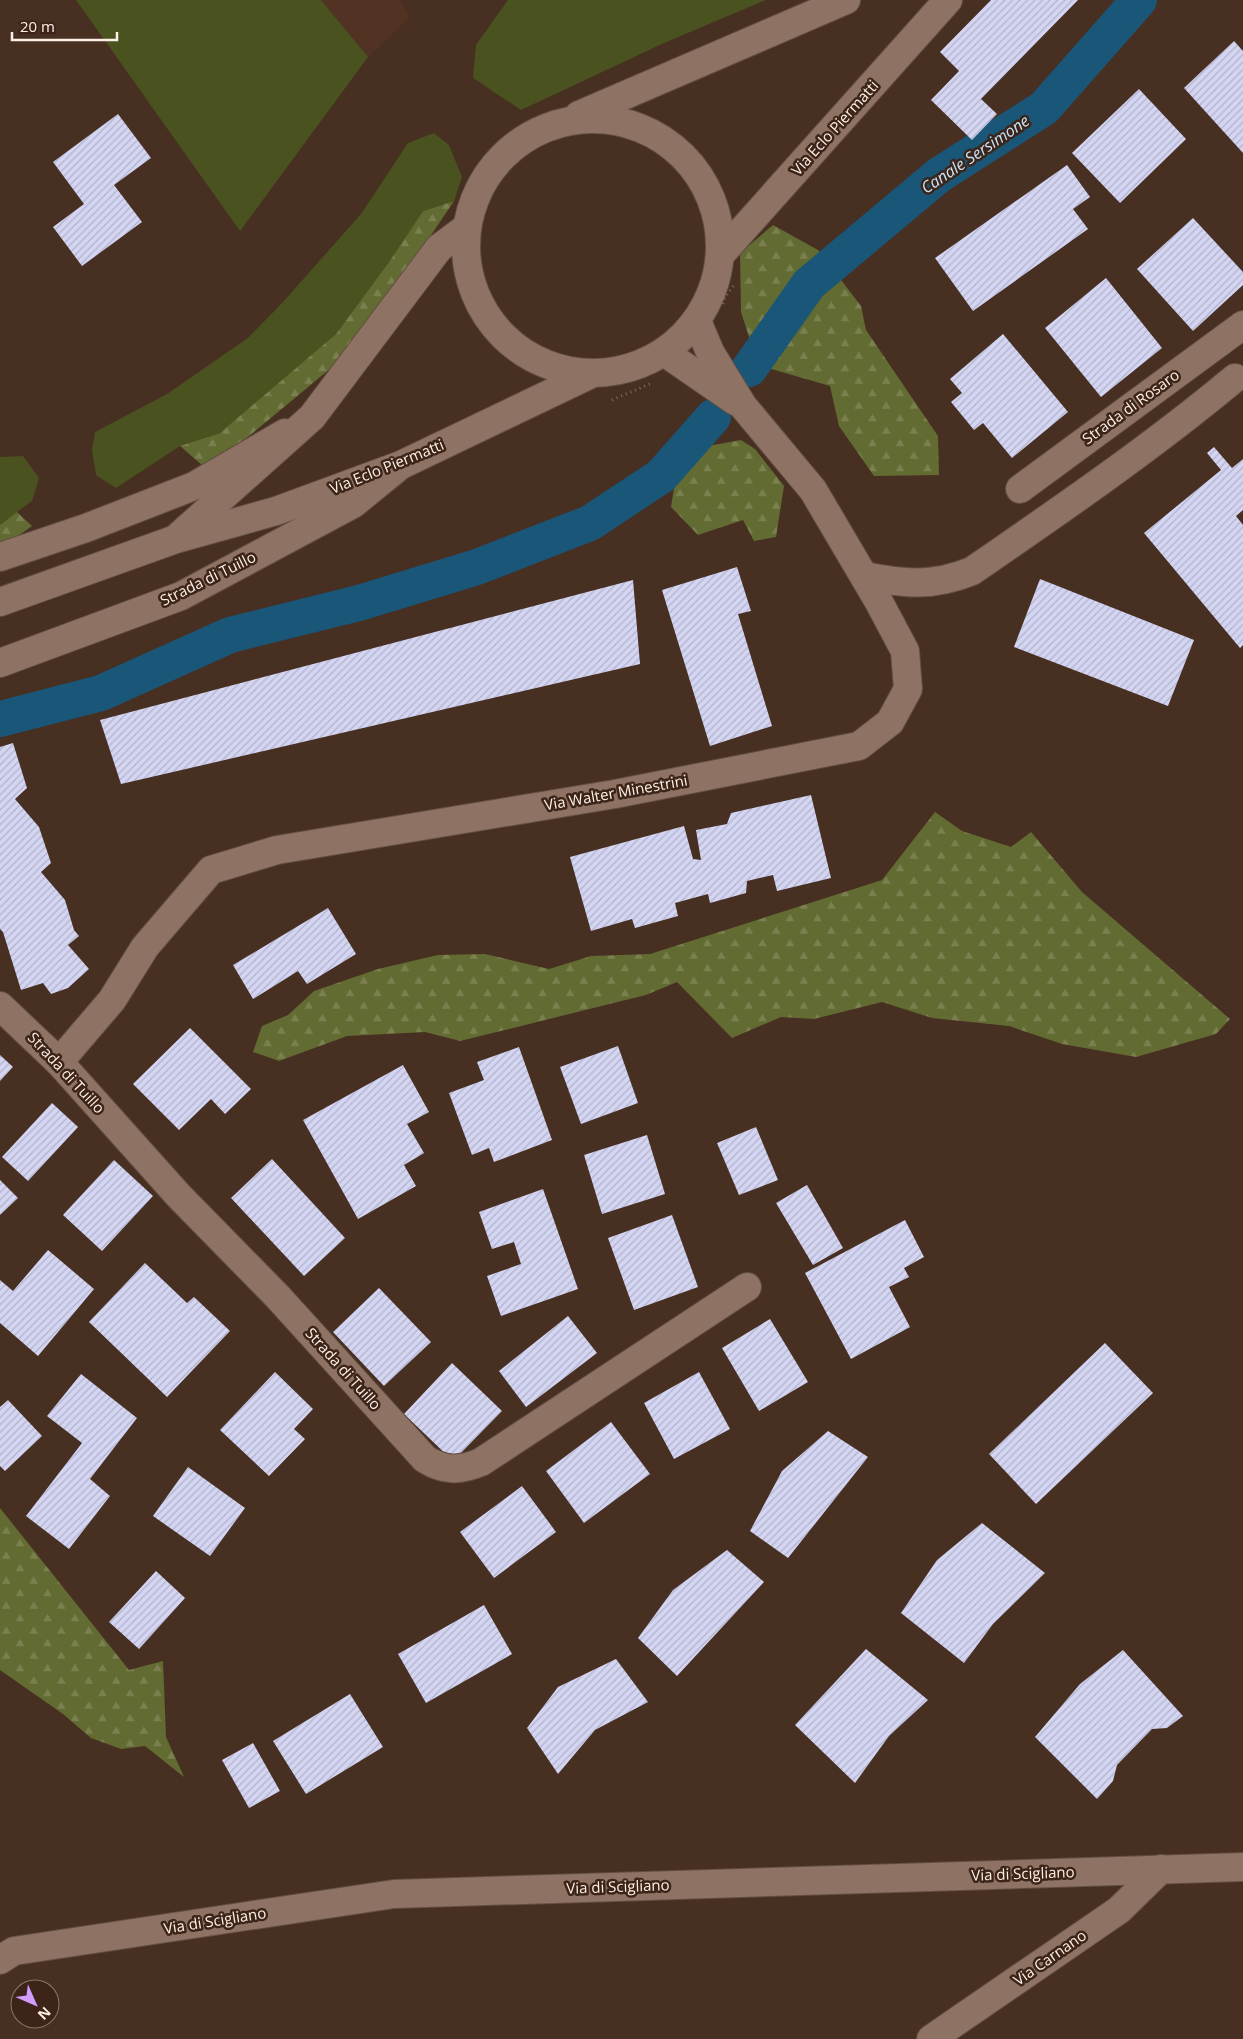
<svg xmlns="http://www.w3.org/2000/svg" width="1243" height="2039" font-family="'Open Sans',sans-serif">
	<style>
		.built { fill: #523323 }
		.green { fill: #4a5220 }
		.forest { fill: url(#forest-firs) }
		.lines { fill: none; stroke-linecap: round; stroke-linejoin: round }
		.canal { stroke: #1a5678; stroke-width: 36 }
		.building { fill: url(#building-hatch) }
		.street-casing { stroke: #634e43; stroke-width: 30 }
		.secondary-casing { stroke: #634e43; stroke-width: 30 }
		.path { stroke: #826c61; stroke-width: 3; stroke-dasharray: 1 4; stroke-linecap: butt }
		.street { stroke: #8e7264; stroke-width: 28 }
		.secondary { stroke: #8e7264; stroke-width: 28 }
		.labels { text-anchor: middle; stroke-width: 5; stroke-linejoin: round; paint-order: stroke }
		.street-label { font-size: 15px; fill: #ffeee6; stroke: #3c2518 }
		.water-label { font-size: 16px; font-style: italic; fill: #c5e4fa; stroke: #3c2518 }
	</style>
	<defs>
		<pattern id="forest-firs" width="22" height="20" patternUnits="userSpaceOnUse" patternTransform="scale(1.25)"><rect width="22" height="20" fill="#626b31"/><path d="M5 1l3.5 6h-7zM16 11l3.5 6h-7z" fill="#7a804f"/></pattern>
		<pattern id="building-hatch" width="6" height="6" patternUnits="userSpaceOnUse" patternTransform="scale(1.25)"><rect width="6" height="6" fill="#d4d5f3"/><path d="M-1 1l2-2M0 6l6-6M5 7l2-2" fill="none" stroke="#b2b2c8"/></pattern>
	</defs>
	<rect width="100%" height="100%" fill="#472f22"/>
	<polygon class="built" points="321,0 400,0 410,17 368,57"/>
	<g class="green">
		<polygon points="76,0 321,0 368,57 240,231"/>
		<polygon points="508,0 766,0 664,43 521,110 473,78 476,45"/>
		<polygon points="434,133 449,145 462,177 454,201 423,211 389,262 336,334 278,385 220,433 180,446 116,488 96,475 92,450 95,432 167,394 248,338 283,302 361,214 408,143"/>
		<polygon points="23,456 39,478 32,501 0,525 0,457"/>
	</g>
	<g class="forest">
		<polygon points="454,201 409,268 331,368 237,446 203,466 180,446 220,433 336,334 389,262 423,211"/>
		<polygon points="773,225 818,250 861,306 866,330 938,436 939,475 874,476 839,426 830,386 758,365 741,312 740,253"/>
		<polygon points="741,440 755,449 784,486 776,537 754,541 743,520 698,535 671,507 680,451"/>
		<polygon points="17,512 32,526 11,541 0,545 0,525"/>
		<polygon points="935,812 962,831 1011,847 1031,832 1082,892 1230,1019 1216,1034 1136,1057 1062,1044 1009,1026 932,1018 882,1002 814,1019 781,1017 732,1038 677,982 646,995 460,1041 425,1032 347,1036 279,1061 253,1052 262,1026 288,1015 314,991 378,969 438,955 485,954 549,969 591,956 650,954 882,880"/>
		<polygon points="0,1508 129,1670 163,1661 166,1737 184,1777 145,1746 121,1749 91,1738 63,1714 0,1670"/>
	</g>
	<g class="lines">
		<g class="canal">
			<polyline points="749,369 809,284 939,175 1044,108 1139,0"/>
			<polyline points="0,719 101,693 230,635 359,603 477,567 590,523 661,476 713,417"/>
		</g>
	</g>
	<g class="building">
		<polygon points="991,0 1078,0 981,99 997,114 972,140 931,100 959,71 940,52"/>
		<polygon points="1234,41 1243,51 1243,153 1184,88"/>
		<polygon points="1139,89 1186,139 1120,203 1072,153"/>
		<polygon points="118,114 151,158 114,185 142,222 82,266 53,227 84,204 53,162"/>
		<polygon points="1067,165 1090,197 1073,209 1088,229 973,311 935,258"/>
		<polygon points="1193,218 1243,272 1243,285 1193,331 1137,269"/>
		<polygon points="1106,278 1162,348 1101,397 1045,328"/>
		<polygon points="1003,334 1068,412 1012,458 983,423 974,430 951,402 962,393 950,379"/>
		<polygon points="1214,447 1232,468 1243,459 1243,510 1236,516 1243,525 1243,645 1240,648 1144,533 1221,470 1207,453"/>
		<polygon points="737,567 751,611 738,614 772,726 710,746 662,590"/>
		<polygon points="1040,579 1194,640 1168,706 1014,647"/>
		<polygon points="633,580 640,664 121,784 100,720"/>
		<polygon points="13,743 27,788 15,799 39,827 51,863 41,872 65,900 74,930 79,936 68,945 89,969 68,988 51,994 43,983 21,990 3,932 0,929 0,747"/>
		<polygon points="811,795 831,878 777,891 773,875 747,881 746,893 710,903 708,894 675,903 678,916 635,928 632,919 591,931 570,857 684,826 693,859 701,860 696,830 727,824 731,813"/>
		<polygon points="328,908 356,954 307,984 298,971 253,999 233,965"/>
		<polygon points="190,1028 251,1089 225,1114 211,1099 179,1130 133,1084"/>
		<polygon points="618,1046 638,1103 581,1124 560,1067"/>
		<polygon points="519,1047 552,1140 494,1162 489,1148 472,1155 449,1093 484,1080 477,1062"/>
		<polygon points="0,1055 13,1067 0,1081"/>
		<polygon points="403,1065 429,1112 407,1124 424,1153 404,1165 416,1186 358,1219 303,1120"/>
		<polygon points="52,1103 78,1127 28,1181 2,1157"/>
		<polygon points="756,1127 778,1180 739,1195 717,1143"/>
		<polygon points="647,1135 665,1194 602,1214 584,1155"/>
		<polygon points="272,1159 345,1238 304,1276 231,1198"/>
		<polygon points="114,1160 153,1196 102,1251 63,1215"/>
		<polygon points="0,1180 18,1198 0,1215"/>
		<polygon points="807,1185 843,1248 813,1265 776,1203"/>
		<polygon points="543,1189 578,1289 501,1316 487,1276 521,1264 514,1242 492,1249 479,1212"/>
		<polygon points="672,1215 698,1287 634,1310 608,1238"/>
		<polygon points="905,1220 924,1257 904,1268 909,1277 889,1287 910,1327 851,1359 805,1273"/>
		<polygon points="48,1250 94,1289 38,1356 0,1323 0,1280 13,1291"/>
		<polygon points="145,1263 187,1303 194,1297 230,1331 167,1397 89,1322"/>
		<polygon points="379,1288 431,1342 384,1386 333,1332"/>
		<polygon points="568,1316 597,1353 526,1407 499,1371"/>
		<polygon points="770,1319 808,1382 759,1411 722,1348"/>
		<polygon points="1105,1343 1153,1393 1036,1504 989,1454"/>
		<polygon points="452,1363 502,1411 453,1461 404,1414"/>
		<polygon points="275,1372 313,1409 294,1429 305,1439 269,1476 220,1430"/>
		<polygon points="699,1372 730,1429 674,1459 644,1403"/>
		<polygon points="81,1374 137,1418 90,1479 110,1496 69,1549 26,1516 82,1443 47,1416"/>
		<polygon points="8,1400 42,1436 5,1471 0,1466 0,1407"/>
		<polygon points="611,1422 650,1474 584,1523 546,1471"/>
		<polygon points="828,1431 868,1457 788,1558 750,1531 782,1471"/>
		<polygon points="188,1467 245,1508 210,1556 153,1516"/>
		<polygon points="522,1486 556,1532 494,1578 460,1532"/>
		<polygon points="982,1523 1045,1573 993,1624 964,1663 901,1613 937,1560"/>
		<polygon points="727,1550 764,1582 677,1676 638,1638 673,1590"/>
		<polygon points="156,1571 185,1598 139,1649 109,1622"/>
		<polygon points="484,1605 512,1654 426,1703 398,1654"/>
		<polygon points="866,1649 928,1700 889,1736 855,1783 795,1725"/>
		<polygon points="1123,1650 1183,1716 1167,1728 1152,1729 1117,1765 1113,1781 1097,1799 1035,1737 1080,1684"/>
		<polygon points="616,1659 648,1702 595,1730 558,1774 527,1728 558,1687"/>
		<polygon points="350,1694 383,1747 306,1794 273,1741"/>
		<polygon points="253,1743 280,1791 249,1808 222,1760"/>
	</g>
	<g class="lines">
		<g class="street-casing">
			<g id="street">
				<polyline points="664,352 735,401"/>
				<polyline points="1020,489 1243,325"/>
				<polyline points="0,557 86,528 194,486 285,433"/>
				<path d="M864 576C904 584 933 587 972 571 1062 509 1151 448 1235 378"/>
				<polyline points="0,663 181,596 353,504 396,469"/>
				<path d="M0 1006 59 1062 178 1195 278 1297 425 1459C444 1471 460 1471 481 1462L747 1287"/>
				<polyline points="59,1062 112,1000 145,947 211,870 277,850 615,794 859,746 890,722 908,689 905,651 879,602 813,490 743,406 710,352 697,321"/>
				<polyline points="0,1960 14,1951 394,1894 1243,1867"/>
				<polyline points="931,2039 1119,1910 1161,1869"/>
			</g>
		</g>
		<g class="secondary-casing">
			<g id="secondary">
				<polyline points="579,115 846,0"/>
				<circle cx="593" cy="246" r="127"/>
				<polyline points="721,254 948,0"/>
				<polyline points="180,535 312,417 439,248 466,228"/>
				<polyline points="0,602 176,539 276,511 401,465 591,374"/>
			</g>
		</g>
		<g class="path">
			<polyline points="723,304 725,297 735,284"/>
			<polyline points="612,400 652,383"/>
		</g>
		<use href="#street" class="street"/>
		<use href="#secondary" class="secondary"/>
	</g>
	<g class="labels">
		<g class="street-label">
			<text transform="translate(835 128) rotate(-48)" y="5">Via Eclo Piermatti</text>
			<text transform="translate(1131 407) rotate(-36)" y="5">Strada di Rosaro</text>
			<text transform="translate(387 467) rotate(-22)" y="5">Via Eclo Piermatti</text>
			<text transform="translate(208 579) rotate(-26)" y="5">Strada di Tuillo</text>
			<text transform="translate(616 793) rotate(-10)" y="5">Via Walter Minestrini</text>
			<text transform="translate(66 1073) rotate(47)" y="5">Strada di Tuillo</text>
			<text transform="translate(343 1369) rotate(48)" y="5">Strada di Tuillo</text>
			<text transform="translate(1023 1874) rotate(-2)" y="5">Via di Scigliano</text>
			<text transform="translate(618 1887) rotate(-2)" y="5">Via di Scigliano</text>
			<text transform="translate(215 1921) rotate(-9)" y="5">Via di Scigliano</text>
			<text transform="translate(1050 1958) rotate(-35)" y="5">Via Carnano</text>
		</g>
		<g class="water-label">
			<text transform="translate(975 154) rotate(-34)" y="6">Canale Sersimone</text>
		</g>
	</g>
	<g transform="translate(35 2004) rotate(135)"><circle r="24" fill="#3c2518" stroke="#8a756a"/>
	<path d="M0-4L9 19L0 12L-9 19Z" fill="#d19dfe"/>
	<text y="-8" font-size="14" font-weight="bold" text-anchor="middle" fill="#ffeee6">N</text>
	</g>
	<path d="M12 32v8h105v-8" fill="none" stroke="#ffeee6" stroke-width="2.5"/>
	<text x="20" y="32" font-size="15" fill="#ffeee6" stroke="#3c2518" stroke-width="4" paint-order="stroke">20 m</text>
</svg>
